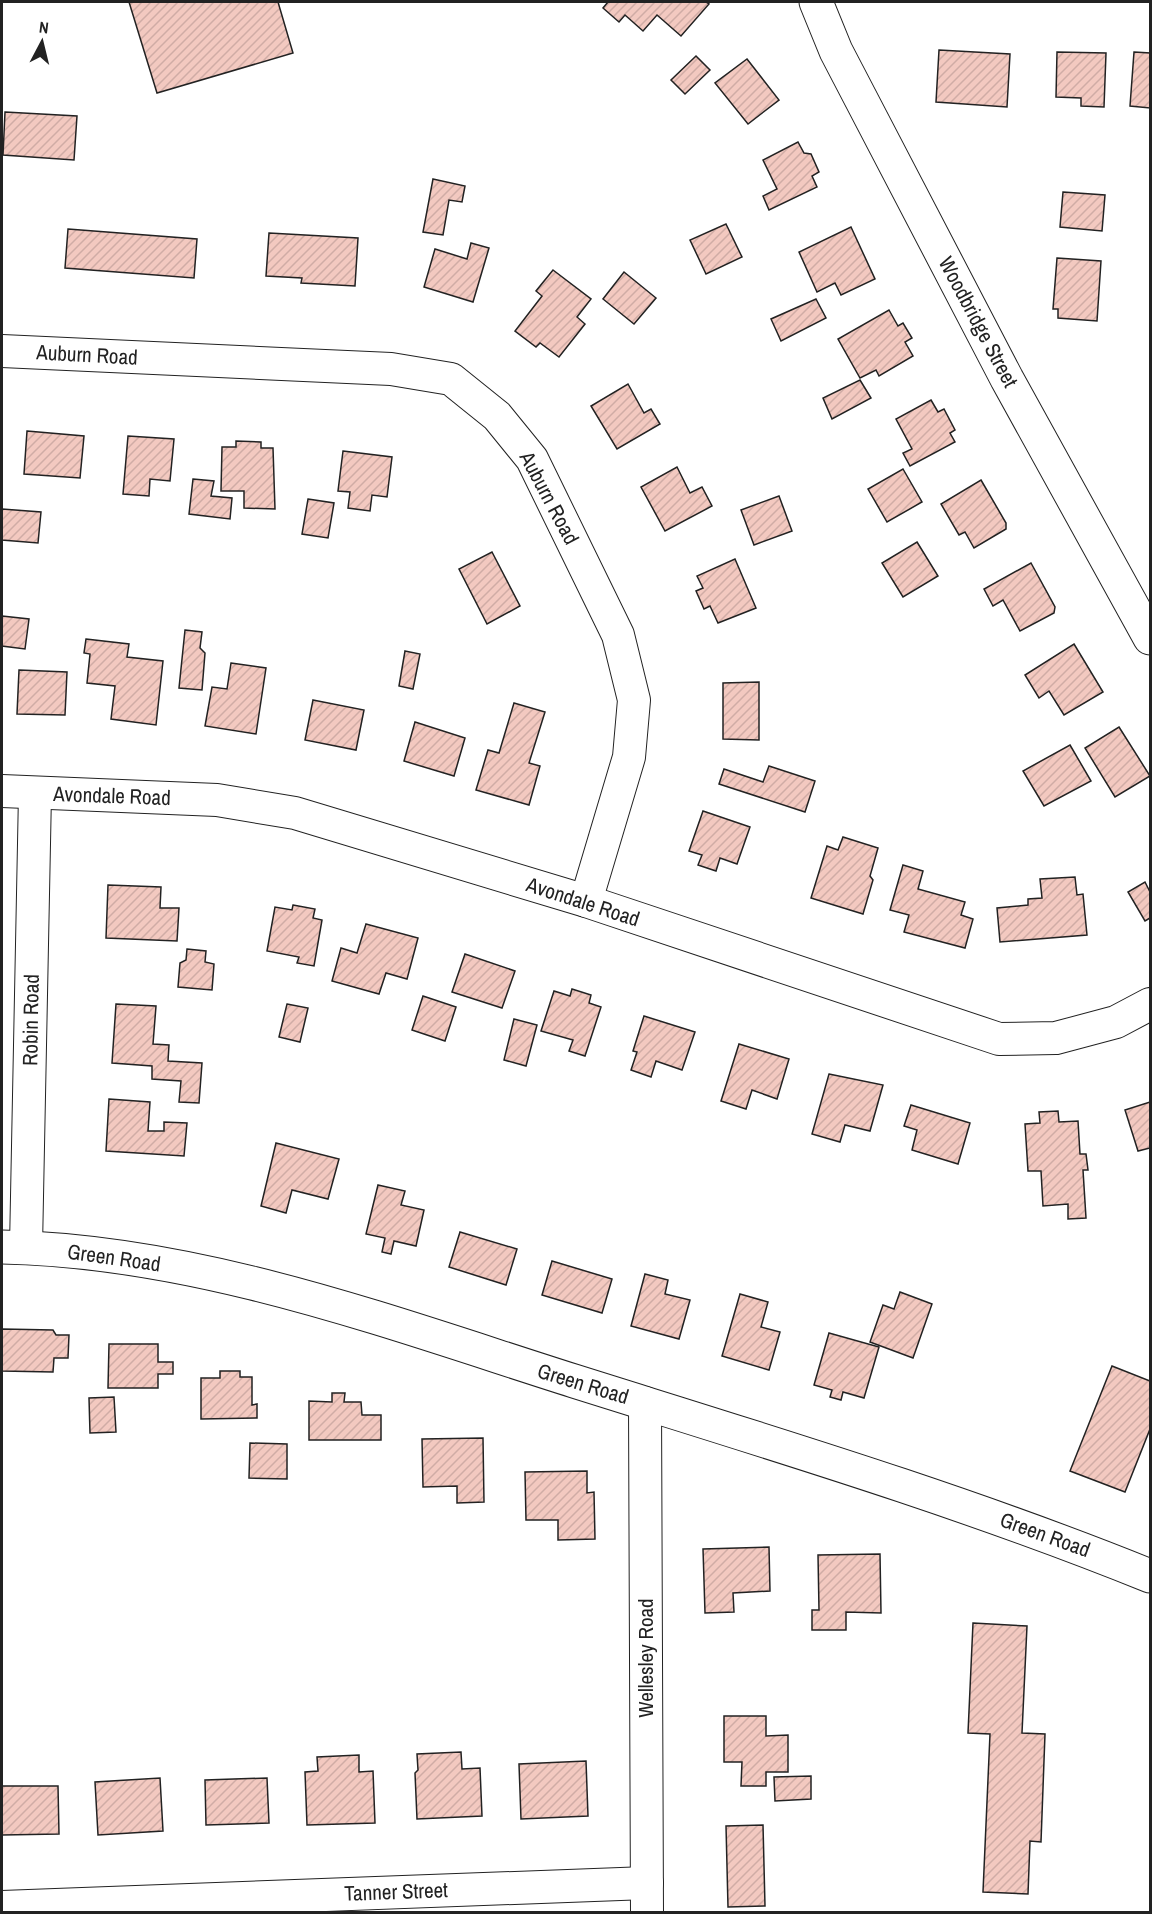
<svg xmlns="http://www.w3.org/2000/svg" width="1152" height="1914" font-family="'Archivo Narrow',sans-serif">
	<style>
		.building { fill: url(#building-hatch); stroke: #222; stroke-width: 1.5 }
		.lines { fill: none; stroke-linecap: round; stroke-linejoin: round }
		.minor-casing { stroke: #222; stroke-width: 34 }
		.tertiary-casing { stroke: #222; stroke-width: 35 }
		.secondary-casing { stroke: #222; stroke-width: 35 }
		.minor { stroke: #fff; stroke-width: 32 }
		.tertiary { stroke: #fff; stroke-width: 33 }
		.secondary { stroke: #fff; stroke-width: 33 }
		.labels { text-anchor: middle; stroke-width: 4.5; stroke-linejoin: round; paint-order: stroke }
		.street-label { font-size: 21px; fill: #222; stroke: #fff }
	</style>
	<defs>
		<pattern id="building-hatch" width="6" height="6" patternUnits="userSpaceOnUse" patternTransform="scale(1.5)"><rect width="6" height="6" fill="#f3c9c0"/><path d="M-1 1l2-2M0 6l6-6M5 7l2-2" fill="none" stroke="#d0aca5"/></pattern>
	</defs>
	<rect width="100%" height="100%" fill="#fff"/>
	<g class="building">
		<polygon points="129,2 278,2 293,53 157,93"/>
		<polygon points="608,2 706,2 709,4 681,36 657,15 643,31 625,15 619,22 603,8"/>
		<polygon points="939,50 1010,54 1007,107 936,102"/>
		<polygon points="1057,52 1106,53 1104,107 1081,106 1081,98 1056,97"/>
		<polygon points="1134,52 1150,53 1150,108 1130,106"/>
		<polygon points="696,56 710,70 685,94 671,80"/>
		<polygon points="747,59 779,100 748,124 715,83"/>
		<polygon points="5,112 77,116 74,160 3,155"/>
		<polygon points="798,142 804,153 811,154 819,172 812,176 817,187 769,210 763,196 777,189 763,160"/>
		<polygon points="433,179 465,186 462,202 449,200 443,235 423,232"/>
		<polygon points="1063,192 1105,195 1102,231 1060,227"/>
		<polygon points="726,224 742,257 706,274 690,240"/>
		<polygon points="851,227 875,279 841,295 835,283 817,292 799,252"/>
		<polygon points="68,229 197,239 194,278 65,268"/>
		<polygon points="269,233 358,238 355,286 301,283 302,278 266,276"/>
		<polygon points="471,243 489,248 473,302 424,287 435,249 467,259"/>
		<polygon points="1057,258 1101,261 1097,321 1058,318 1058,309 1053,309"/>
		<polygon points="553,270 591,299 577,317 585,324 559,357 540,343 536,347 515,331 542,296 536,291"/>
		<polygon points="624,272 656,298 634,324 603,299"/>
		<polygon points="816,299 826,318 781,341 771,319"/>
		<polygon points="889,310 898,326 903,323 912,338 905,342 913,356 879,376 876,370 860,378 838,339"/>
		<polygon points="860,380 871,398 832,419 823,398"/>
		<polygon points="628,384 644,413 651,409 660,424 617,449 591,406"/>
		<polygon points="931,400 938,412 944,409 955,430 950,433 955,442 910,466 903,453 912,449 896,419"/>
		<polygon points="27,431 84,436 80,478 24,474"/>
		<polygon points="128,436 174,439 170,481 150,479 149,496 123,494"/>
		<polygon points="236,441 261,442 261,448 273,448 275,509 244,508 244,491 221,491 222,447 236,447"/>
		<polygon points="343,451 392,457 387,497 372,495 370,511 348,508 350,492 338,491"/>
		<polygon points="677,467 690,493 702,487 712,506 665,531 641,487"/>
		<polygon points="903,469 922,502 887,522 868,489"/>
		<polygon points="193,479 214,481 211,496 232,498 230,519 189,514"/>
		<polygon points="981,480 1006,523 1006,529 974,548 965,532 959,535 941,504"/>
		<polygon points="779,496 792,531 754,545 741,510"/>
		<polygon points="308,499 334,503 328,538 302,534"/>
		<polygon points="2,509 41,512 38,543 2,540"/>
		<polygon points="917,542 938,576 903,597 882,563"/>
		<polygon points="492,552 520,606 487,624 459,569"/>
		<polygon points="735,559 756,608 718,623 710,606 704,609 696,591 703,588 697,576"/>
		<polygon points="1031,563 1055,607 1054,613 1020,631 1003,600 993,606 984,589"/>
		<polygon points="2,616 29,619 25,649 2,646"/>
		<polygon points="185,630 202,632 200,648 205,653 202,690 179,688"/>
		<polygon points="86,639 129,644 127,657 163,661 156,725 111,719 115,686 87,683 90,654 84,653"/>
		<polygon points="1074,644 1103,692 1064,715 1049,691 1039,698 1025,675"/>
		<polygon points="405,651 420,654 413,689 399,686"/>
		<polygon points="231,663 266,668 256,734 205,726 212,687 227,689"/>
		<polygon points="19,670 67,672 65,715 17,714"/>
		<polygon points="759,682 759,740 723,739 723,683"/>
		<polygon points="313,700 364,710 356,750 305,740"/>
		<polygon points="514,703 545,712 529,763 540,766 529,805 476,790 488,750 499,753"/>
		<polygon points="415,722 465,738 454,776 404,761"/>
		<polygon points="1119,727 1150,776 1115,797 1085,748"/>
		<polygon points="1070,745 1091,781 1044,806 1023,771"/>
		<polygon points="769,766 815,781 805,812 719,784 724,769 763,782"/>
		<polygon points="703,811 750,827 737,864 720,858 716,871 698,865 702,855 689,851"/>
		<polygon points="843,837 878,848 870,876 873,880 863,914 811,898 827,846 838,850"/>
		<polygon points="903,865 923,871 918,889 965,902 961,915 973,919 965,948 904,932 909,915 890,910"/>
		<polygon points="1075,877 1077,895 1083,894 1087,935 1000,942 997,908 1028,905 1028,899 1042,898 1040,879"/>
		<polygon points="1145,882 1150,892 1150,918 1145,921 1128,892"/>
		<polygon points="108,885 161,887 160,908 179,908 177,941 106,938"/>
		<polygon points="293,905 315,909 313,918 322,920 314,966 297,963 299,957 267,951 275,907 292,910"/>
		<polygon points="366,924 418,938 407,979 386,973 379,994 332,981 341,948 357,953"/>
		<polygon points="187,949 206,951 205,962 214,964 212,990 178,987 180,963 186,960"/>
		<polygon points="465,954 515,971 502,1008 452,992"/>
		<polygon points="572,989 591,995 589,1003 601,1007 585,1056 569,1051 573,1040 541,1031 554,991 570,996"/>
		<polygon points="423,996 456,1007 445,1041 412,1030"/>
		<polygon points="116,1004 156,1006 153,1044 169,1045 168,1061 202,1063 199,1103 179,1102 181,1081 152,1079 152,1066 112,1063"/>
		<polygon points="287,1004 308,1008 300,1042 279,1037"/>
		<polygon points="644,1016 695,1032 682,1070 656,1061 651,1077 631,1070 637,1052 633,1051"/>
		<polygon points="514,1019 537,1025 526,1066 504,1060"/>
		<polygon points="739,1044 789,1059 777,1099 752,1090 746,1109 721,1101"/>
		<polygon points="829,1074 883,1085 870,1131 845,1125 840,1142 812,1134"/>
		<polygon points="109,1099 150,1102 148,1131 164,1131 164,1122 187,1123 184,1156 106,1151"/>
		<polygon points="1150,1102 1150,1148 1138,1151 1125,1110"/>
		<polygon points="911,1105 970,1123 958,1164 912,1150 917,1130 904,1126"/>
		<polygon points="1058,1111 1059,1122 1078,1121 1080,1154 1086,1154 1088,1170 1083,1170 1086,1218 1068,1219 1068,1204 1043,1206 1041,1171 1028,1171 1025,1124 1040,1123 1039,1112"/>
		<polygon points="276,1143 339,1159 328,1199 292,1190 286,1213 261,1206"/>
		<polygon points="378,1185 405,1191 401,1205 424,1210 416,1246 394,1241 391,1254 382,1252 385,1238 366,1234"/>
		<polygon points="460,1232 517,1249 506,1285 449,1267"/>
		<polygon points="552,1261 612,1279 602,1313 542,1295"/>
		<polygon points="645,1274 668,1280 665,1294 690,1300 679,1339 631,1326"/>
		<polygon points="900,1292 932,1304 913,1358 870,1342 883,1305 894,1309"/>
		<polygon points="740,1294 768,1302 761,1327 780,1332 769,1370 722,1356"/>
		<polygon points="2,1329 53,1330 56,1335 69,1335 68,1358 54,1358 53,1372 2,1371"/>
		<polygon points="829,1333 879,1347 864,1398 843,1392 841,1400 830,1397 832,1390 814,1385"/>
		<polygon points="109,1344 158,1344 158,1362 173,1362 173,1374 158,1374 158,1388 108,1388"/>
		<polygon points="1112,1366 1150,1381 1150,1429 1125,1492 1070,1471"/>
		<polygon points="220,1371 240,1371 240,1377 252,1377 252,1405 257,1404 257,1418 201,1419 201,1378 220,1378"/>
		<polygon points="332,1393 345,1393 344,1402 361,1402 362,1415 381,1415 381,1440 309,1440 309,1401 332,1402"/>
		<polygon points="114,1397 116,1432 90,1433 89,1398"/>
		<polygon points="483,1438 484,1502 457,1503 457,1486 423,1487 422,1439"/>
		<polygon points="250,1443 287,1444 287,1479 249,1478"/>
		<polygon points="587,1471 587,1493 594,1492 595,1539 558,1540 558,1520 526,1520 525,1472"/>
		<polygon points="769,1547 770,1591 733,1593 734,1612 705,1613 703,1549"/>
		<polygon points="880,1554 881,1613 846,1612 846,1630 812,1630 812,1610 819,1610 818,1555"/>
		<polygon points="973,1623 1027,1626 1022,1733 1045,1734 1041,1842 1030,1841 1028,1894 983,1892 990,1734 968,1733"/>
		<polygon points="724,1716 766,1716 766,1736 788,1735 788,1772 766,1772 766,1786 741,1786 742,1762 724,1762"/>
		<polygon points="461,1752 462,1769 480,1768 482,1816 417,1819 415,1773 418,1770 417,1754"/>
		<polygon points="359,1755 359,1772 373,1771 375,1823 307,1825 305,1772 318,1771 317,1757"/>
		<polygon points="586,1761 588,1816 521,1819 519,1764"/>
		<polygon points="811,1776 811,1799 775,1801 774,1777"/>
		<polygon points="160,1778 163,1831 98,1835 95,1782"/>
		<polygon points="267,1778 269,1823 206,1825 205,1780"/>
		<polygon points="2,1786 58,1786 59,1834 2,1835"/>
		<polygon points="763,1825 765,1906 728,1907 726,1826"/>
	</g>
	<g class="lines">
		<g class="minor-casing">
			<g id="minor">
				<polyline points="2,351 391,369 451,379 497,416 532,459 618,635 634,700 629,757 586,901"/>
				<polyline points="2,791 217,800 295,813 586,901 999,1039 1056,1038 1116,1022 1150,1004"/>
				<polyline points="26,1247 35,793"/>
				<polyline points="645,1403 647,1912"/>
				<polyline points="2,1907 647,1883"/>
			</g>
		</g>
		<g class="tertiary-casing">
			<path id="tertiary" d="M2 1247C199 1251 388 1322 574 1381 768 1442 962 1500 1150 1576"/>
		</g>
		<g class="secondary-casing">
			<polyline id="secondary" points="816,2 836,51 1007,379 1150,638"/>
		</g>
		<use href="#minor" class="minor"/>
		<use href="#tertiary" class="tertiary"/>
		<use href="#secondary" class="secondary"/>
	</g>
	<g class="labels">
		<g class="street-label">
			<text transform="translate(978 322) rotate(62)" y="7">Woodbridge Street</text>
			<text transform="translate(87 355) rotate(3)" y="7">Auburn Road</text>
			<text transform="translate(549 498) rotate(62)" y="7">Auburn Road</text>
			<text transform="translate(112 796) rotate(2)" y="7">Avondale Road</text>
			<text transform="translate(583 902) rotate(18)" y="7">Avondale Road</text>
			<text transform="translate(31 1020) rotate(-89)" y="7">Robin Road</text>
			<text transform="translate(114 1258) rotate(8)" y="7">Green Road</text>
			<text transform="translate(583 1384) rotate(17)" y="7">Green Road</text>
			<text transform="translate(1045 1535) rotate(20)" y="7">Green Road</text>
			<text transform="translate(646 1658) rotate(-90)" y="7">Wellesley Road</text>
			<text transform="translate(396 1892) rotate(-2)" y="7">Tanner Street</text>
		</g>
	</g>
	<rect width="1152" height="1914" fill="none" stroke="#222222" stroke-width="6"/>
	<g transform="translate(42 42) rotate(7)" stroke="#ffffff" stroke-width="4.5" paint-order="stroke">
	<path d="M0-4.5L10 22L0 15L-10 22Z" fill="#222222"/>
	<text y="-9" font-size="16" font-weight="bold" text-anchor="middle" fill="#222222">N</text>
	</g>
</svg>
